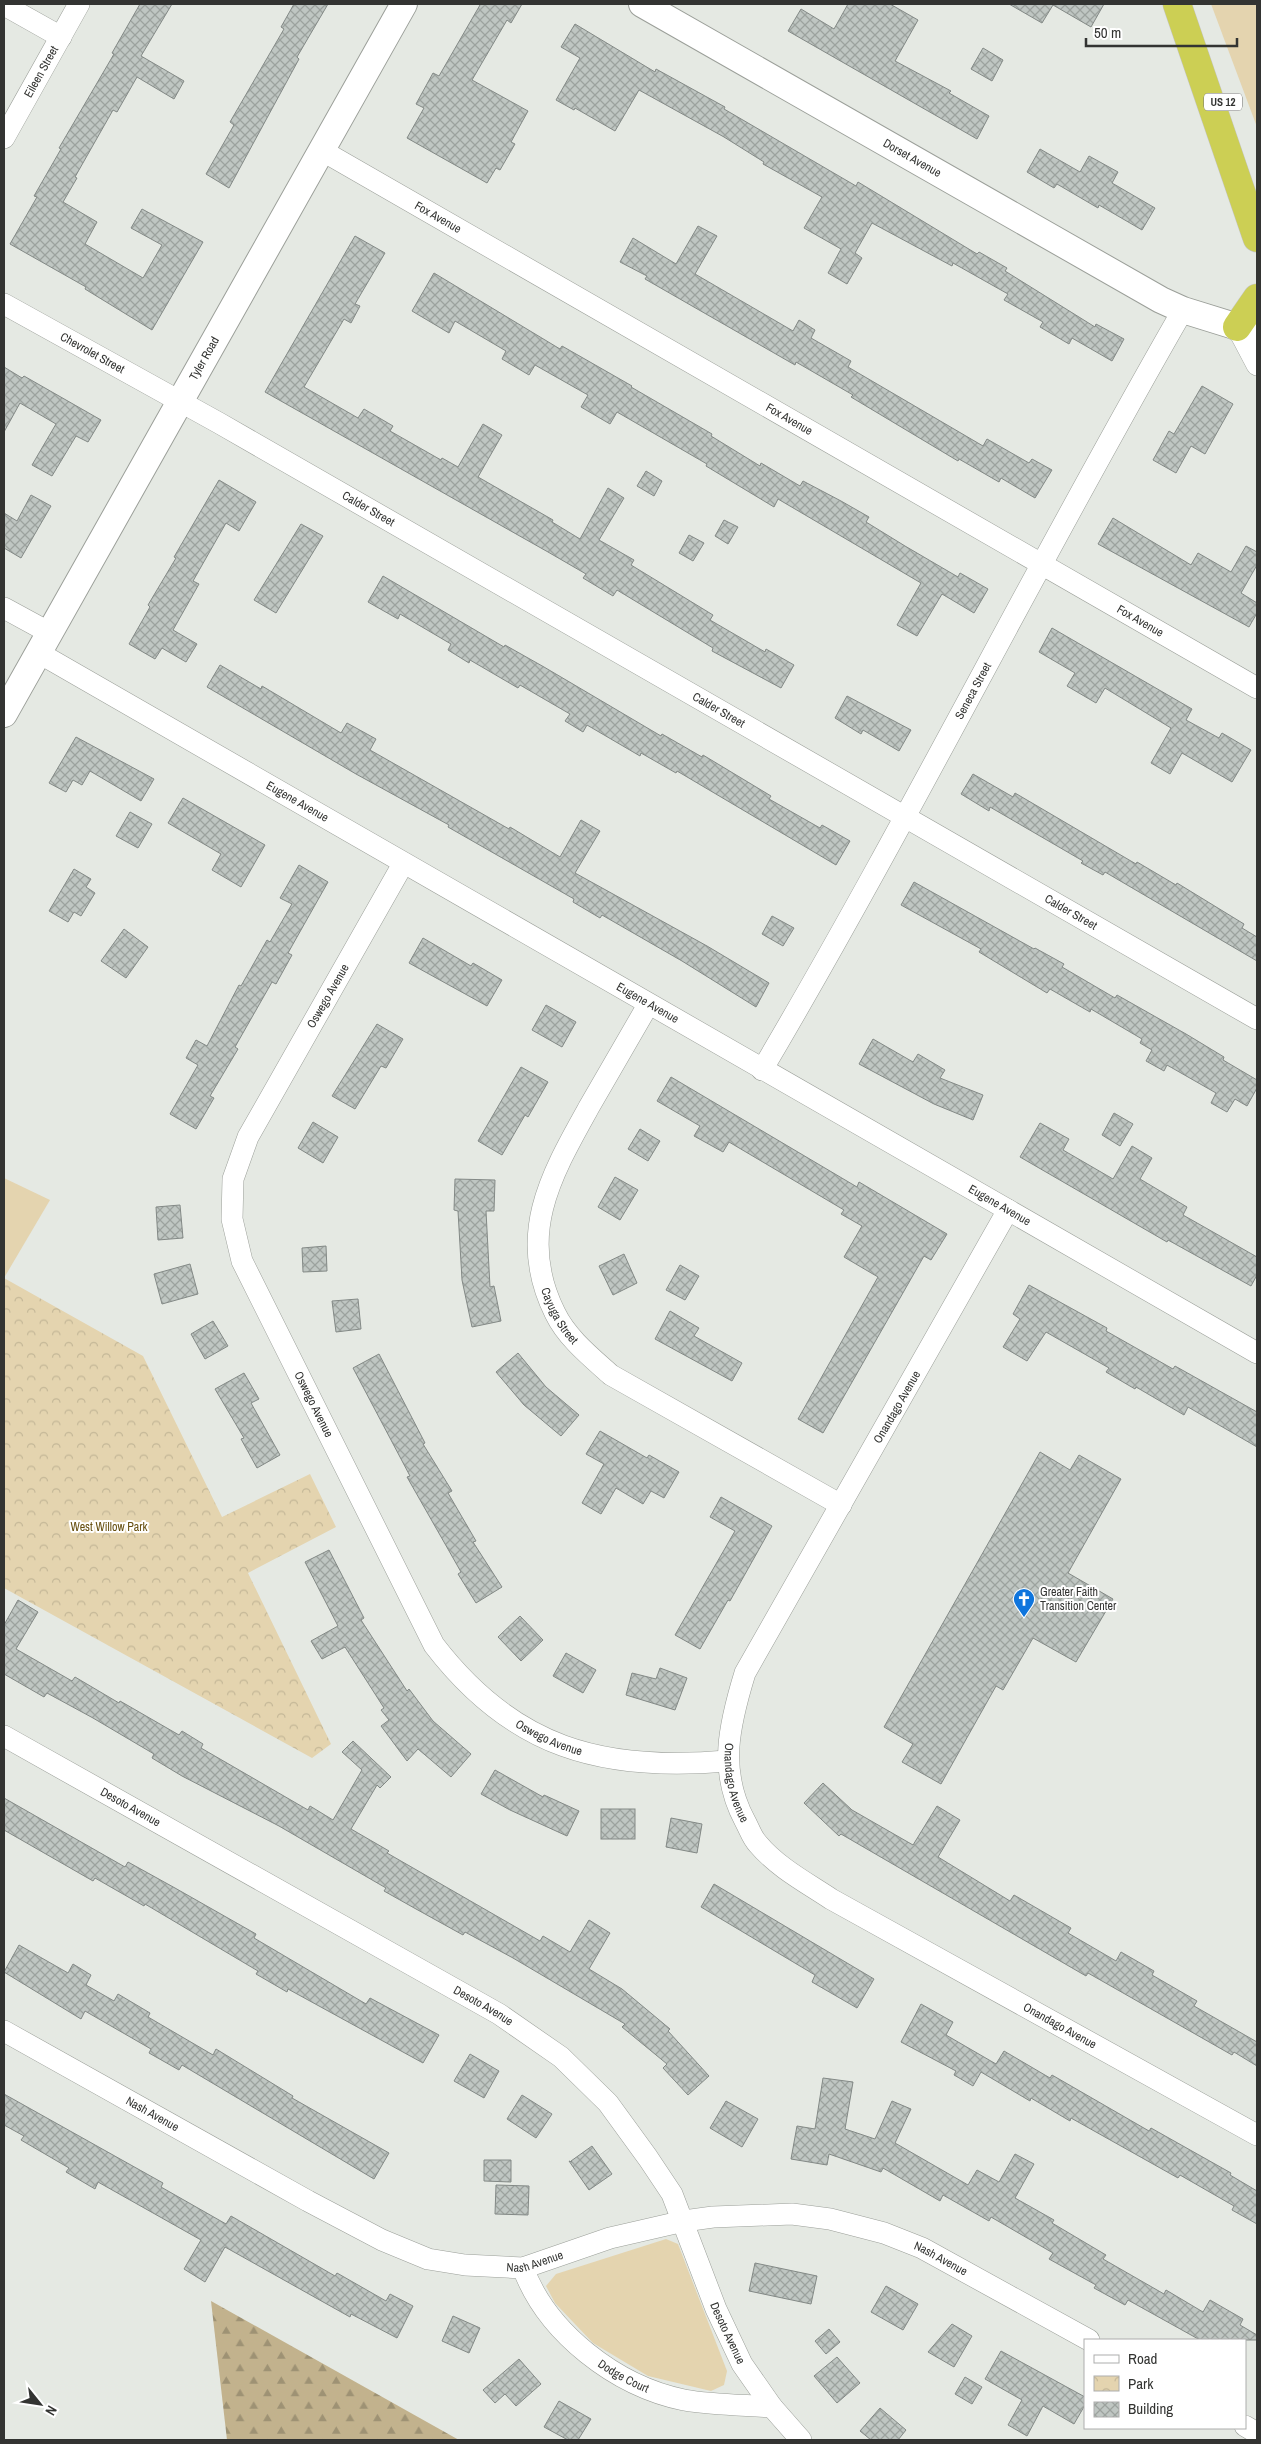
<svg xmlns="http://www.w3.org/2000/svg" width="1261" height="2444" font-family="'Archivo Narrow',sans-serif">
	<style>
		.grass { fill: #e4d4af }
		.forest { fill: url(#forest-firs) }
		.park { fill: url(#park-crowns) }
		.building { fill: url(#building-cross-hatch); stroke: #838986 }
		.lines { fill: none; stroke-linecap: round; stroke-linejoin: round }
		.minor-casing { stroke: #9b9f99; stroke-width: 22 }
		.tertiary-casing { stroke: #9b9f99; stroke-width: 28 }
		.trunk-casing { stroke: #c6c6c6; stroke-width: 29 }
		.minor { stroke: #fff; stroke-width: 21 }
		.tertiary { stroke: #fff; stroke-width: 26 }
		.trunk { stroke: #cccf54; stroke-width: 28 }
		.labels { text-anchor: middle; stroke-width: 4; stroke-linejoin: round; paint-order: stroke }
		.shield { fill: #fff; stroke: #707170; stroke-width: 1 }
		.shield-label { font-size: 11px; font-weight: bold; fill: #333432 }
		.street-label { font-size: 12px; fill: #333432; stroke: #fff }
		.park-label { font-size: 12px; fill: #664e0e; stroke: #fff }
		.poi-label { font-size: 12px; fill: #333432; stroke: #fff; text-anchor: start }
	</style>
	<defs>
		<pattern id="forest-firs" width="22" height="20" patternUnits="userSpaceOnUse" patternTransform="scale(1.25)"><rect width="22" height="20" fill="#c2b28d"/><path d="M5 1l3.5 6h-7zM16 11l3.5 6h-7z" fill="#9e9274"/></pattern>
		<pattern id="park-crowns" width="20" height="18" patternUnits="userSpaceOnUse" patternTransform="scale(1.25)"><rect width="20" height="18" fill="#e4d4af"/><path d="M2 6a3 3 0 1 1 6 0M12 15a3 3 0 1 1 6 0" fill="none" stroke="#c4b797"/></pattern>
		<pattern id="building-cross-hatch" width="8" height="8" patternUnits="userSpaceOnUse" patternTransform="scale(1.25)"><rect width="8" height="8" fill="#bfc6c2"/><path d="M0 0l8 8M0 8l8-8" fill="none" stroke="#9ca29e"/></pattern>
	</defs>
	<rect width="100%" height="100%" fill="#e5e9e3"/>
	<g class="grass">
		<polygon points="1211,4 1257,4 1257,127"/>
		<polygon points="4,1178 50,1200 4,1278"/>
		<polygon points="666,2239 678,2244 727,2371 724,2385 711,2391 648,2376 593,2343 555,2303 546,2286 556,2274"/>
	</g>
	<polygon class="forest" points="211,2301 459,2440 227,2440"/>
	<polygon class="park" points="4,1278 143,1356 222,1517 310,1474 336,1527 248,1573 331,1744 312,1758 4,1588"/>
	<g class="building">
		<polygon points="140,4 172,4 141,56 184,81 174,99 137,77 117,112 113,110 75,177 77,178 63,202 97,222 85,244 143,278 162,245 131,228 142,209 203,242 152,330 85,289 86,287 10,244 37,197 34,196 61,149 59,148 114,54 112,53"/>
		<polygon points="294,4 328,4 297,57 299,59 229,188 206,174 234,125 230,122 284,29 281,27"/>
		<polygon points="478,4 522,4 511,23 507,20 472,80 528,111 511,142 515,144 500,170 496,168 487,183 407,138 424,108 416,104 433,73 439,76 480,5"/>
		<polygon points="848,4 890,4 918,20 895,61 951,91 949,93 989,116 977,139 788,31 801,9 834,29"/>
		<polygon points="1009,4 1104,4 1091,27 1053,5 1042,23"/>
		<polygon points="575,24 655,72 656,69 725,107 724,109 856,186 858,182 977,254 979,252 1007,268 1005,271 1095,327 1096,324 1124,339 1112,361 1072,338 1069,344 1040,327 1043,322 1004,300 1008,294 953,263 952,266 872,223 855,253 862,258 847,284 828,273 841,249 804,228 822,197 763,164 764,162 724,137 639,90 615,131 575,108 574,110 556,100 580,58 561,47"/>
		<polygon points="983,48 1003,60 992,81 971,69"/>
		<polygon points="1040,149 1080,172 1089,156 1118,172 1112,183 1155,208 1142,230 1099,205 1098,208 1057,184 1054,188 1027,172"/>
		<polygon points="698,226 717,236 695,274 793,331 799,320 815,330 811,338 851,361 848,367 983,446 987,439 1029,463 1032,459 1052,470 1035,498 1001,478 999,482 959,459 958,461 851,397 853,395 796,362 795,365 645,279 647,276 620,262 633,238 676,264"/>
		<polygon points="355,236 385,253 355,304 360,306 351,323 344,319 304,387 358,418 364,409 393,426 390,431 441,460 442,458 458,467 483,424 502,435 478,477 553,520 552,522 580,539 608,488 624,498 599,540 634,560 631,565 713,615 710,620 765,652 766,649 794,665 781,688 712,651 713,648 617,590 613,596 583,578 586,574 548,552 265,392"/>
		<polygon points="434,273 560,349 562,346 632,386 631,387 712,434 711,436 760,466 761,463 800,486 803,481 841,501 869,517 866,522 905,546 958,577 960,573 988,589 974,613 942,594 917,636 897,625 921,583 778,499 774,507 706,466 707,464 617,412 610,424 581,407 588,395 535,365 529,375 502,359 506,351 455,321 449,333 412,311"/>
		<polygon points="4,367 22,378 24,376 101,420 88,442 76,436 52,476 32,465 56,424 20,403 4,432"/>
		<polygon points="1202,386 1233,404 1205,454 1191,446 1176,473 1153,460 1169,431 1174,434"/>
		<polygon points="646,471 662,481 654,496 637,486"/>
		<polygon points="219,480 256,502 239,531 226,523 193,581 199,584 173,630 197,644 186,662 162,648 155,659 129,644 150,607 148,605 176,558 174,557"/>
		<polygon points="31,495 51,506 21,558 4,548 4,513 17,521"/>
		<polygon points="1113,518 1191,565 1198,553 1231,572 1246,546 1257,552 1257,565 1241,593 1257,603 1257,613 1249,627 1098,544"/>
		<polygon points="724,520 738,527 728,544 715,536"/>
		<polygon points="301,524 323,536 276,613 254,600"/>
		<polygon points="689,535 704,543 693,561 679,553"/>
		<polygon points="383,576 504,647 505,645 544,667 661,736 662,734 702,757 703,755 771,796 769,799 820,828 822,825 850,841 836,865 677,771 676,773 641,753 640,756 587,725 583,732 565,721 570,714 520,685 518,688 470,660 469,663 448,650 451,644 400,614 398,619 368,602"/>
		<polygon points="1052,628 1192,709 1186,720 1219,738 1222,733 1251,750 1232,782 1182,753 1170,774 1151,763 1171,728 1105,688 1096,703 1067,686 1075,673 1039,652"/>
		<polygon points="220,665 261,689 262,686 341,733 347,723 376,739 370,750 509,829 510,827 560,857 581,820 600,831 575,873 707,946 769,983 756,1007 682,961 602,915 600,918 573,902 574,899 448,827 449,825 356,774 207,687"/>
		<polygon points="847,696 911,730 899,751 863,730 861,734 835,718"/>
		<polygon points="76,737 154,779 141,801 90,771 82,785 73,780 66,792 49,783"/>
		<polygon points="973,774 1013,797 1015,793 1136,864 1137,862 1176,885 1177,883 1244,924 1242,928 1257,937 1257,961 1105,872 1103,875 1081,863 1083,861 990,807 989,811 961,794"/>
		<polygon points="183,798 265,845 241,887 212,870 221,854 168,823"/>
		<polygon points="130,812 152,824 138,848 116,836"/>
		<polygon points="299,865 328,882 288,953 292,955 276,984 272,982 235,1047 238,1049 210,1096 214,1098 196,1129 170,1114 198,1065 186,1058 196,1040 207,1046 239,985 241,986 267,940 270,942 292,904 280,898"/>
		<polygon points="74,869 91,879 86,887 95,893 81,916 74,912 68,922 49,911"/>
		<polygon points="914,882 1034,949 1035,948 1064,964 1062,967 1115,998 1117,995 1186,1034 1224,1057 1223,1060 1257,1080 1257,1088 1247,1106 1235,1099 1227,1112 1211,1103 1216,1093 1167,1065 1164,1071 1146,1061 1152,1050 1140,1043 1142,1039 1091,1009 1090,1012 1050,989 1047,993 979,952 981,949 901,905"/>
		<polygon points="772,916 794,928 783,946 762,934"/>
		<polygon points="124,929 148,947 126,978 101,961"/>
		<polygon points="423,938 471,966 473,963 502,980 487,1006 409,963"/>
		<polygon points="546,1005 576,1022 562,1047 532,1030"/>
		<polygon points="377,1024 403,1039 386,1068 381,1066 355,1109 332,1096"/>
		<polygon points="873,1039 913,1062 918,1054 945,1070 940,1078 983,1095 973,1120 934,1104 859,1064"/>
		<polygon points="521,1067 548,1082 528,1117 525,1115 502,1155 478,1141"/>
		<polygon points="671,1077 857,1187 859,1182 947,1234 931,1260 924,1256 823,1433 798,1419 878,1277 844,1257 862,1226 841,1214 844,1210 729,1142 723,1152 694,1136 700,1126 657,1101"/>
		<polygon points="1114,1113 1133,1124 1120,1146 1102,1135"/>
		<polygon points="313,1122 338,1137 323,1163 298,1148"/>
		<polygon points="1040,1123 1069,1139 1063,1150 1113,1179 1132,1146 1152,1158 1140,1179 1187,1207 1183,1215 1257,1257 1257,1275 1251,1286 1168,1240 1167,1242 1020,1157"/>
		<polygon points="640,1129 660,1141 648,1161 628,1149"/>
		<polygon points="615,1177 638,1190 620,1220 598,1207"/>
		<polygon points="455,1179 495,1180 494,1211 486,1211 490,1287 494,1286 501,1321 472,1327 462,1280 458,1211 454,1210"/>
		<polygon points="180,1205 183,1238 158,1240 156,1207"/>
		<polygon points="326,1246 327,1271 303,1272 302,1248"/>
		<polygon points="624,1254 637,1283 613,1295 599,1266"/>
		<polygon points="190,1264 198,1294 162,1304 154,1274"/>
		<polygon points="680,1265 699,1276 685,1300 666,1290"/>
		<polygon points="1029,1285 1107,1328 1106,1331 1173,1369 1175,1366 1257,1412 1257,1447 1188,1407 1184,1415 1136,1387 1135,1389 1106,1372 1109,1368 1046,1332 1027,1361 1003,1347 1020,1319 1013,1314"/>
		<polygon points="358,1299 361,1329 336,1332 332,1301"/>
		<polygon points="670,1311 699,1328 694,1336 742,1363 732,1381 655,1339"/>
		<polygon points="213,1321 228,1346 205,1359 191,1334"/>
		<polygon points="518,1353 546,1387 579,1415 561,1436 524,1405 496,1372"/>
		<polygon points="379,1354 425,1443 423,1444 452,1491 448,1493 476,1541 473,1542 502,1587 476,1603 458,1574 461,1572 407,1477 410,1476 353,1368"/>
		<polygon points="244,1373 259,1399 251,1403 280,1455 257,1468 241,1439 244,1438 215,1389"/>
		<polygon points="600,1431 647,1458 649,1455 679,1472 664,1498 651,1491 643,1504 616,1488 601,1514 582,1503 604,1464 586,1454"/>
		<polygon points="1040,1452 1070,1470 1079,1455 1121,1479 1068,1573 1113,1599 1076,1662 1033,1638 1003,1690 996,1686 941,1784 902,1762 913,1744 884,1727"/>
		<polygon points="721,1497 772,1526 730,1601 728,1600 700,1649 675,1635 735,1531 710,1517"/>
		<polygon points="329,1550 364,1618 361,1620 407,1691 409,1689 433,1721 471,1754 451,1777 418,1749 407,1761 381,1726 389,1720 381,1710 384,1708 345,1647 322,1659 311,1641 338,1626 305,1562"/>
		<polygon points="18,1600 38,1612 16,1649 72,1681 75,1677 119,1703 120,1701 179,1735 182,1731 203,1744 201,1748 308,1810 310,1806 333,1820 362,1770 342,1752 353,1741 391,1777 380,1788 377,1785 351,1829 389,1851 387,1853 540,1941 543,1936 570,1952 589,1920 610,1933 589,1969 622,1989 670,2029 668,2031 709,2076 688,2095 663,2068 667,2064 622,2027 625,2024 513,1958 465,1932 463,1935 416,1909 384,1891 386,1888 279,1826 182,1776 152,1758 154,1754 93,1718 47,1693 44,1697 4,1674 4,1625"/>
		<polygon points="520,1616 543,1640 521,1661 498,1637"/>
		<polygon points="566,1653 596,1670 583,1693 553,1676"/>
		<polygon points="660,1668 687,1678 675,1710 626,1695 632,1673 656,1679"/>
		<polygon points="495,1770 543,1797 544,1795 579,1811 567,1836 510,1810 481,1794"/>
		<polygon points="823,1783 852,1810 913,1845 937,1806 960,1820 938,1857 1010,1901 1014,1895 1071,1928 1068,1933 1116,1961 1121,1952 1154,1971 1152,1975 1197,2001 1194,2006 1257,2042 1257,2066 1234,2052 1232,2055 1088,1973 1086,1976 841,1834 839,1836 804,1803"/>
		<polygon points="4,1798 125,1867 128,1862 175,1888 256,1934 254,1938 366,2004 370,1998 439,2035 423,2063 288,1989 287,1992 256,1974 258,1971 145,1904 144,1906 95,1878 93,1881 4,1830"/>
		<rect x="601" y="1809" width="34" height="30"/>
		<polygon points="671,1818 702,1824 697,1853 666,1847"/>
		<polygon points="714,1884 874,1979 857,2008 812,1982 815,1975 701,1907"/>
		<polygon points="19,1945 68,1973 73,1964 91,1975 86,1985 114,2001 118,1994 150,2013 148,2017 213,2055 216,2049 293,2096 292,2098 389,2153 374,2179 182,2065 179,2070 149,2053 151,2049 85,2011 81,2019 4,1972"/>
		<polygon points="921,2004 953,2022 946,2035 996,2064 1004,2051 1050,2078 1052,2075 1149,2131 1151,2128 1231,2173 1230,2175 1257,2191 1257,2224 1232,2210 1234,2206 1180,2175 1178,2178 1071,2118 1070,2121 1031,2098 1030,2101 981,2072 973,2086 954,2075 956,2071 901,2042"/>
		<polygon points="470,2054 499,2071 484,2098 454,2081"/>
		<polygon points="823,2078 853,2082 845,2129 875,2139 892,2101 911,2109 895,2143 968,2185 977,2170 999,2182 1015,2154 1034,2164 1015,2198 1054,2220 1052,2223 1106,2255 1103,2259 1164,2294 1166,2290 1203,2312 1210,2300 1243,2319 1240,2325 1257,2335 1257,2340 1200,2340 1128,2300 1125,2305 1094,2288 1096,2285 1049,2259 1053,2253 991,2217 989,2221 943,2195 940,2201 883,2168 881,2172 829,2154 827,2165 791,2159 797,2126 815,2129"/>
		<polygon points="4,2094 163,2183 161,2187 226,2224 231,2216 335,2276 337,2273 386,2301 390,2294 413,2306 397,2338 351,2314 350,2317 225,2247 205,2282 184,2269 201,2240 98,2182 95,2189 66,2172 69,2168 21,2140 24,2136 4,2125"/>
		<polygon points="522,2095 552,2114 536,2138 507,2119"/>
		<polygon points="726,2101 758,2119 742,2147 710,2128"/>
		<polygon points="592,2146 612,2174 589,2190 569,2161 572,2162 571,2161"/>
		<polygon points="484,2160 511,2160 511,2182 484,2181"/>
		<polygon points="496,2185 529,2186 528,2215 495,2214"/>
		<polygon points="755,2263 817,2276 811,2304 749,2291"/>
		<polygon points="886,2286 918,2304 903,2330 871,2312"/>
		<polygon points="453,2316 480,2328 469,2353 442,2341"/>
		<polygon points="952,2324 972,2336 954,2367 928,2352"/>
		<polygon points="829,2329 840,2342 826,2354 815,2341"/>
		<polygon points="1001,2351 1085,2397 1085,2405 1074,2424 1043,2406 1027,2436 1008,2425 1022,2400 985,2379"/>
		<polygon points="837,2357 860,2383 837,2403 814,2376"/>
		<polygon points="519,2359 541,2384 516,2406 505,2394 495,2403 483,2390"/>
		<polygon points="965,2377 982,2387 972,2404 955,2394"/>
		<polygon points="559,2401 591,2419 578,2440 568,2440 544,2427"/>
		<polygon points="880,2408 906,2430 898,2440 871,2440 860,2431"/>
	</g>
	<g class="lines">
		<g class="minor-casing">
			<g id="minor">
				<polyline points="4,5 61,37"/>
				<path id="s1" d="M4 138 79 4"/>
				<path id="s2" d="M321 150 1257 688"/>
				<path id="s3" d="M4 304 219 423 1257 1019"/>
				<polyline points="1237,327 1257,365"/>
				<polyline points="4,608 50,633"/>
				<path id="s4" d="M39 653 1257 1353"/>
				<path id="s5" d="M403 864 248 1137 233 1179 232 1219 242 1261 434 1645C513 1748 602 1772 727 1761"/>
				<path id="s6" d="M648 1005C628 1039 609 1073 589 1107 551 1175 516 1235 555 1313 567 1338 591 1357 611 1375L841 1505"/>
				<path id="s7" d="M762 1070C909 821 1038 561 1183 310"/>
				<path id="s8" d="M1008 1210 745 1673C729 1725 718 1771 745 1821 749 1828 752 1838 758 1844 777 1867 807 1883 831 1899L1257 2135"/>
				<path id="s9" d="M4 1736 499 2014 561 2057 608 2103 648 2158 672 2194 716 2309 742 2364 772 2407 801 2440"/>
				<path id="s10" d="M4 2031 308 2201 382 2240 428 2259 465 2265 523 2268 610 2238 684 2221 713 2217 792 2214 830 2219 884 2233 922 2248 1089 2340"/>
				<path id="s11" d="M523 2268C547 2333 616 2386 684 2400 713 2405 743 2405 772 2407"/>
				<polyline points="1245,2426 1257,2433"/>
			</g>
		</g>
		<g class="tertiary-casing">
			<g id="tertiary">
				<path id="s12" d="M642 4 1161 300 1183 310 1257 333"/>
				<path id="s13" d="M4 714 404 4"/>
			</g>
		</g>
		<g class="trunk-casing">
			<g id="trunk">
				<polyline points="1177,4 1257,238"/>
				<polyline points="1237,327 1257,298"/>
			</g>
		</g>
		<use href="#minor" class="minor"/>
		<use href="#tertiary" class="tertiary"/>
		<use href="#trunk" class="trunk"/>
	</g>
	<defs>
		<g id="church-pin" transform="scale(1.125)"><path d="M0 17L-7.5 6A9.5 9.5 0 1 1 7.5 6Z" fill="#0f75dd" stroke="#fff"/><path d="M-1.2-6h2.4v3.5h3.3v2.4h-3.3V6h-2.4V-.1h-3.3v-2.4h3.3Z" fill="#fff"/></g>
	</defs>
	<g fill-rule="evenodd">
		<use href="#church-pin" x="1024" y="1599"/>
	</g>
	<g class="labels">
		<rect class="shield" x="1204" y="93.5" width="38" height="17" rx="4"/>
		<g class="shield-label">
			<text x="1223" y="106">US 12</text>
		</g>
		<g class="street-label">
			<text dy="4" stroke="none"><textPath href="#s1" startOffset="76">Eileen Street</textPath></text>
			<text dy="4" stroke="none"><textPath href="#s12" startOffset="311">Dorset Avenue</textPath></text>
			<text dy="4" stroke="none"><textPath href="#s2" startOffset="135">Fox Avenue</textPath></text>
			<text dy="4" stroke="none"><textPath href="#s3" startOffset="101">Chevrolet Street</textPath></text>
			<text dy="4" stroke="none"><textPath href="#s13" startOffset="408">Tyler Road</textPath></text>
			<text dy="4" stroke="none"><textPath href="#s2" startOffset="540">Fox Avenue</textPath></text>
			<text dy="4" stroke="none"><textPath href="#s3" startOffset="418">Calder Street</textPath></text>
			<text dy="4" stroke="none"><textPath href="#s2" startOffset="945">Fox Avenue</textPath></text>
			<text dy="4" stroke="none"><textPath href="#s7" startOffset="434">Seneca Street</textPath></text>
			<text dy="4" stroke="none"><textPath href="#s3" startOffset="822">Calder Street</textPath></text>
			<text dy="4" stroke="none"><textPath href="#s4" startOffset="298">Eugene Avenue</textPath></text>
			<text dy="4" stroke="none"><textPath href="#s3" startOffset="1228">Calder Street</textPath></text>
			<text transform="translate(328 996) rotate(-60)" y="4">Oswego Avenue</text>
			<text dy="4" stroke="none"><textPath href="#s4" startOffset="702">Eugene Avenue</textPath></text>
			<text dy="4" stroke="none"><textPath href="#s4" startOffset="1108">Eugene Avenue</textPath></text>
			<text dy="4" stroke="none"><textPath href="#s6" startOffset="342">Cayuga Street</textPath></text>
			<text dy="4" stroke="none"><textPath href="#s5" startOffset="602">Oswego Avenue</textPath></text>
			<text transform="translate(897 1407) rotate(-60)" y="4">Onandago Avenue</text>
			<text dy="4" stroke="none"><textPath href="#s5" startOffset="1021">Oswego Avenue</textPath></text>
			<text dy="4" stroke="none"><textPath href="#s8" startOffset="645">Onandago Avenue</textPath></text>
			<text dy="4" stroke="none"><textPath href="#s9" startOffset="145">Desoto Avenue</textPath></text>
			<text dy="4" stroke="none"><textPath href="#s9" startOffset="550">Desoto Avenue</textPath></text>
			<text dy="4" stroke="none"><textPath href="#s8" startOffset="1065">Onandago Avenue</textPath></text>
			<text dy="4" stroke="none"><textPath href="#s10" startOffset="170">Nash Avenue</textPath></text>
			<text dy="4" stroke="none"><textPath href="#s10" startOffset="1010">Nash Avenue</textPath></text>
			<text dy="4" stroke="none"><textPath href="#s10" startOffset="590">Nash Avenue</textPath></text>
			<text dy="4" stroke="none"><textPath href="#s9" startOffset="970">Desoto Avenue</textPath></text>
			<text dy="4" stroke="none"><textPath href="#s11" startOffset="151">Dodge Court</textPath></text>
		</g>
		<g class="park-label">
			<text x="109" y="1531">West Willow Park</text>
		</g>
		<g class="poi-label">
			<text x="1040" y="1596">Greater Faith<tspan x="1040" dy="14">Transition Center</tspan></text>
		</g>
	</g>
	<rect width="1261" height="2444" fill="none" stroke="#333432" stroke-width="10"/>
	<rect x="1084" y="2339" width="162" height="90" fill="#ffffff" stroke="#adaead"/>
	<rect x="1094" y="2355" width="25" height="8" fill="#ffffff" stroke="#adaead"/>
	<text x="1128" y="2364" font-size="15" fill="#333432">Road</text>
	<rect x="1094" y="2376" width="25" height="15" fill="url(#park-crowns)" stroke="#adaead"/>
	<text x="1128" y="2389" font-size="15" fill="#333432">Park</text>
	<rect x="1094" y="2402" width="25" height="15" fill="url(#building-cross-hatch)" stroke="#adaead"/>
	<text x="1128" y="2414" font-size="15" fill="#333432">Building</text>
	<g transform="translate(40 2404) rotate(120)" stroke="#ffffff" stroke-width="4" paint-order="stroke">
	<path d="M0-4L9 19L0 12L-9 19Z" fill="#333432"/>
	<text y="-8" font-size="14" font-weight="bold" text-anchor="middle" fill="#333432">N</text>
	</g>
	<path d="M1086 38v8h151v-8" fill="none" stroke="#333432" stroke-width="2.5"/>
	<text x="1094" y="38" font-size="15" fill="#333432" stroke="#ffffff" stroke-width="4" paint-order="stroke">50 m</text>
</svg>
